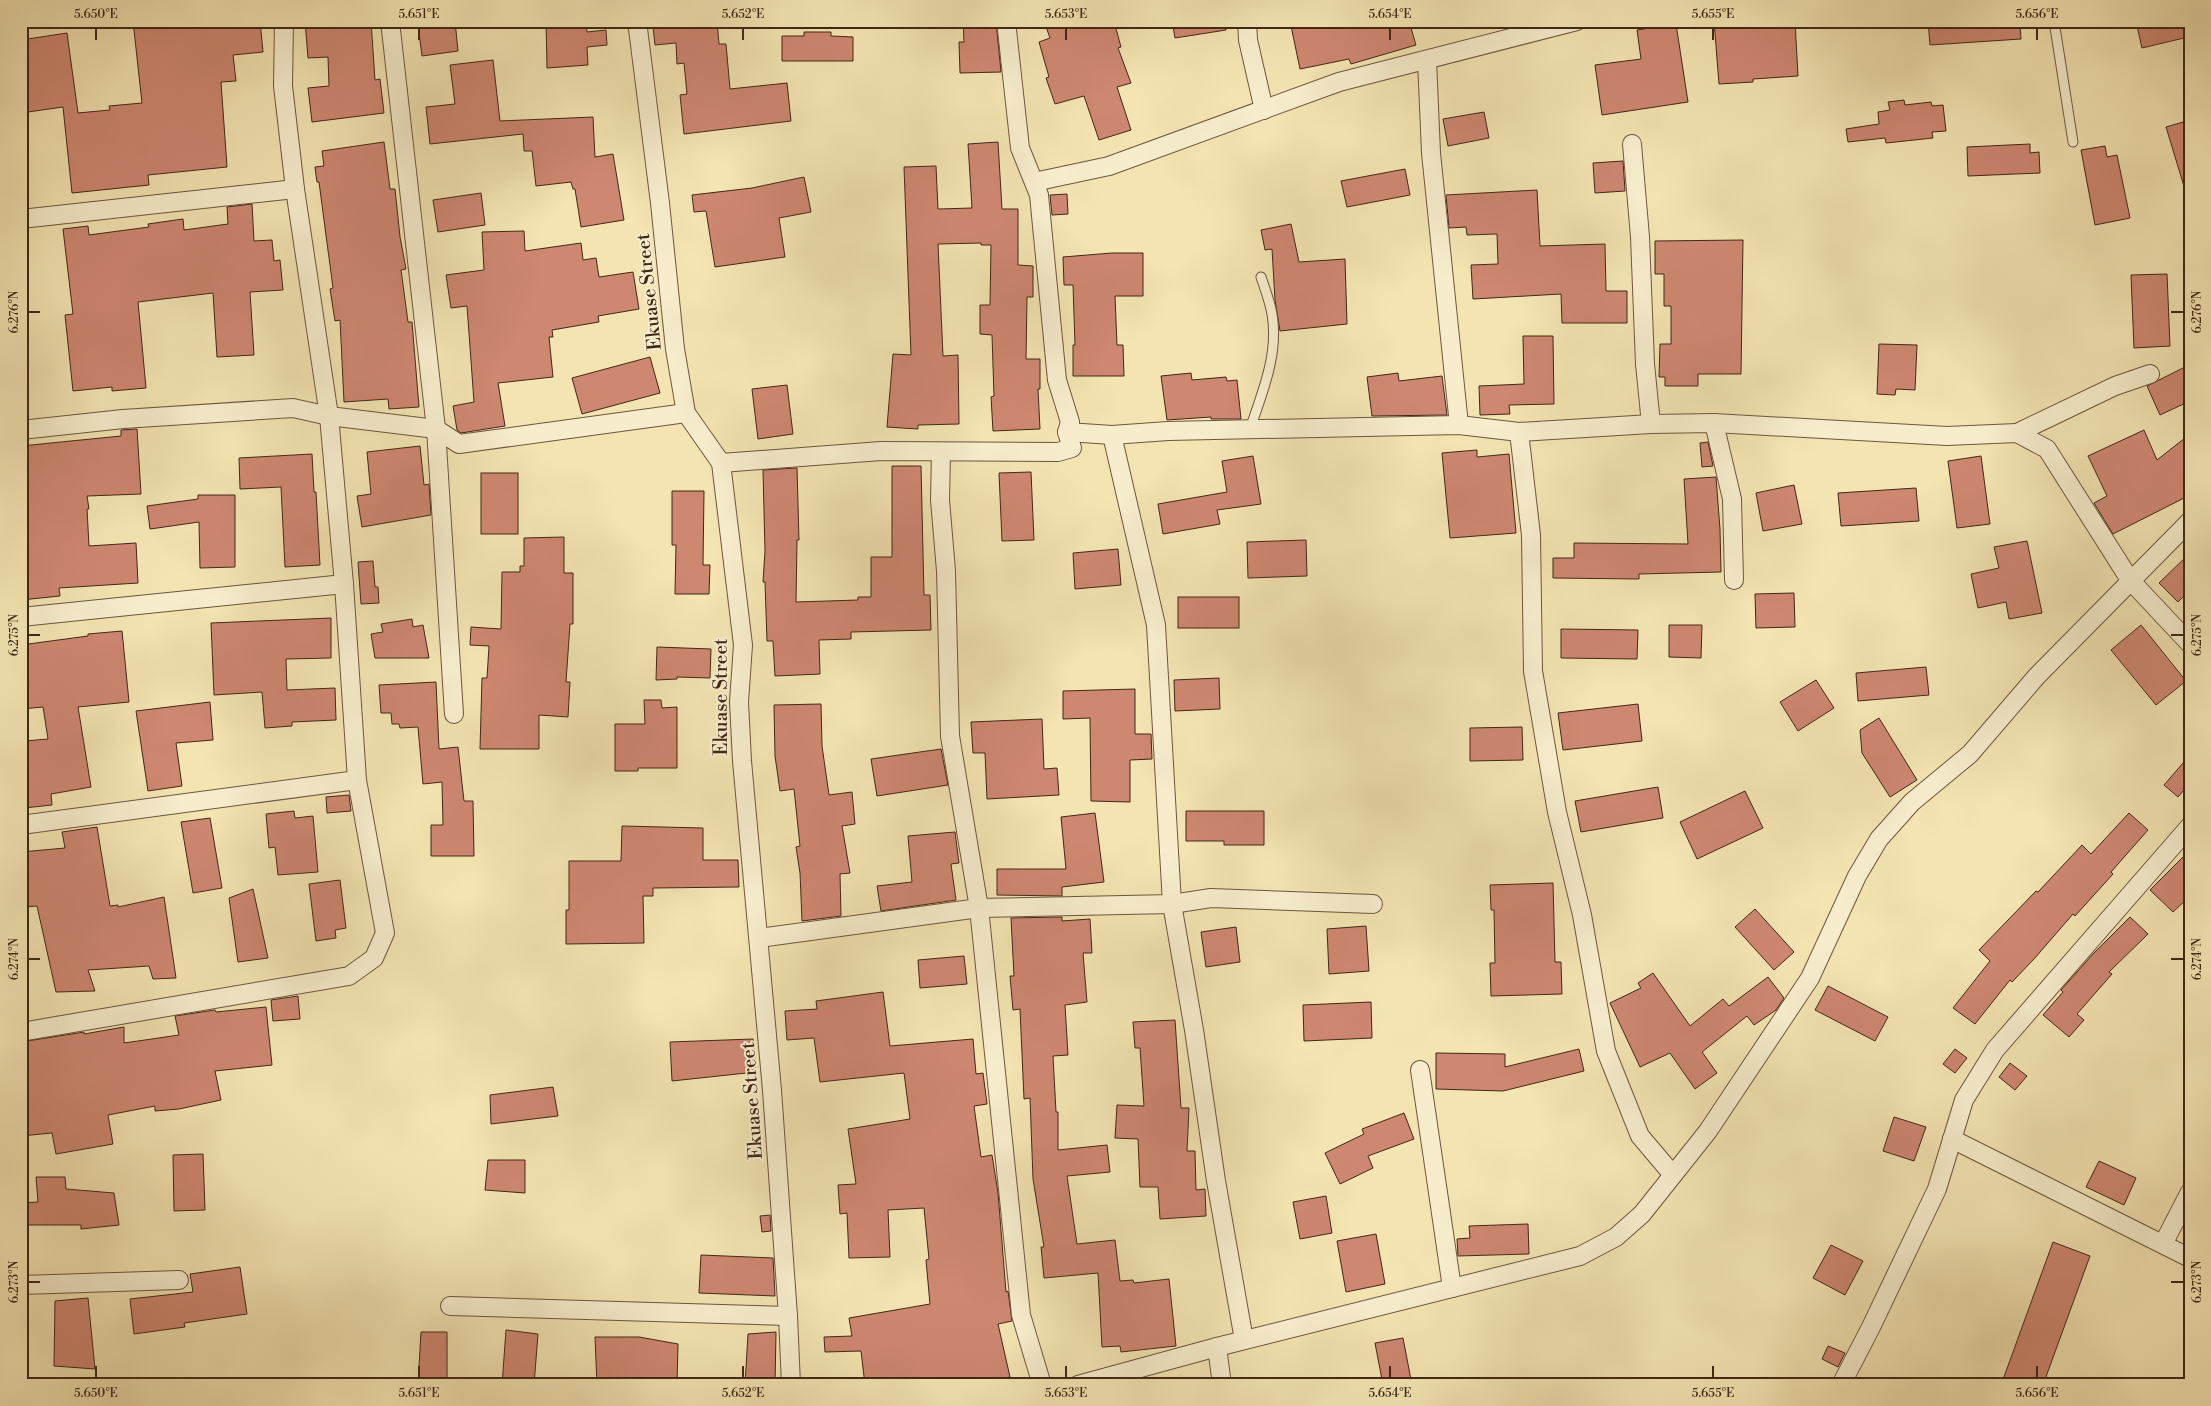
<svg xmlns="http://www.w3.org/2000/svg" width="2211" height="1406" font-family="'Libre Bodoni',serif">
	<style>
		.building { fill: #ce8771; stroke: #412717 }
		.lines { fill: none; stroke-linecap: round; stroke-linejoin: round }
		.service-casing { stroke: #6e563e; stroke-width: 11 }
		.minor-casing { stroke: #6e563e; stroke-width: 20 }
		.service { stroke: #f7edcd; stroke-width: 9 }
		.minor { stroke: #f7edcd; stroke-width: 18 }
		.ticks { fill: none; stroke: #412717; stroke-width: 2 }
		.labels { text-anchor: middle; stroke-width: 4; stroke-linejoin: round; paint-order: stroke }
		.street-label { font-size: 19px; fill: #412717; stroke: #f7edcd }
		.neatline { fill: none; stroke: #412717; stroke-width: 2 }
		.ticks-label { font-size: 12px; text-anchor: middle; fill: #412717 }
	</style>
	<rect width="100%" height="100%" fill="#f3e4b2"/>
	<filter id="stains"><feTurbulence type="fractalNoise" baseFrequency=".004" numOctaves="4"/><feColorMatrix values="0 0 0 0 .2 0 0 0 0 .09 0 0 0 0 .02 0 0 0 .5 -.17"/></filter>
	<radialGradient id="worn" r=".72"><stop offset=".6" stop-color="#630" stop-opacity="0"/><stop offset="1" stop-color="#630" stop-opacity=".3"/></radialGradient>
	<g class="building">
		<polygon points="133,21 260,21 263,52 233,55 236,81 221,82 227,167 148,175 149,185 72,193 63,107 21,113 21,40 67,33 78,113 110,110 109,106 142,103"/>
		<polygon points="305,21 371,21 375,80 380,79 384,113 312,122 308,88 329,86 328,57 308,58"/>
		<polygon points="455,21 458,51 422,56 418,25"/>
		<polygon points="546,21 586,21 587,32 606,30 607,45 587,47 588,65 547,68"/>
		<polygon points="677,21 717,21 719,44 726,44 730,89 787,83 791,121 684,134 680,95 687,94 684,63 677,64 676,43 655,45 653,27 677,24"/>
		<polygon points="963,21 996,21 1001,72 960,73 959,42 964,42"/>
		<polygon points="1044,21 1114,21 1121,47 1118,48 1131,83 1117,87 1131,130 1099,140 1084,96 1055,104 1046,78 1049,77 1039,42 1050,38"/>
		<polygon points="1172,21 1225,21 1226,30 1175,38"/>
		<polygon points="1290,21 1409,21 1416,45 1351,64 1349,59 1300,69"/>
		<polygon points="1714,21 1795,21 1798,76 1753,79 1753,82 1719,84"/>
		<polygon points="1928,21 2020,21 2021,39 1930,45"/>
		<polygon points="2158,21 2185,21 2188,37 2142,48 2137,26"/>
		<polygon points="1676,24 1688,102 1602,115 1595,65 1641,59 1637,30"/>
		<polygon points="804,32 831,32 831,36 853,37 853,61 782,61 782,36 804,36"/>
		<polygon points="493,60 500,121 593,117 595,157 613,154 624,220 581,227 575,189 573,189 571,182 536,186 532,151 524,151 523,134 430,144 426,107 455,104 450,65"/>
		<polygon points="1904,100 1905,105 1931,102 1932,106 1943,105 1946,131 1932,132 1933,138 1886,143 1885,138 1848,142 1846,129 1879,124 1878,112 1890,110 1888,102"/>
		<polygon points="1484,112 1489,138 1448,146 1443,119"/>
		<polygon points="2190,120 2190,193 2186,193 2166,127"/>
		<polygon points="384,142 390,189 395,189 400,237 406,269 401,270 408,322 412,322 419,407 389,409 388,399 344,402 340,320 335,321 330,289 333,288 319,182 317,182 315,167 324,166 322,151"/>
		<polygon points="998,142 1002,209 1018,209 1018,265 1033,266 1033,297 1027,297 1026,359 1040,359 1040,389 1038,389 1040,429 993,431 991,397 994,396 992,335 980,334 980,305 990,305 991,245 981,245 981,243 938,244 943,356 958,355 959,424 918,425 918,429 887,427 893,354 911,355 904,167 936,166 938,209 972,208 968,144"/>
		<polygon points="2030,144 2030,153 2039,152 2040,173 1968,176 1967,147"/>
		<polygon points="2105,146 2107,157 2117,155 2130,218 2095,225 2081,150"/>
		<polygon points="1623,161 1625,191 1595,193 1593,163"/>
		<polygon points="1405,169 1410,195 1347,207 1341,181"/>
		<polygon points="804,177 811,212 779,218 785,257 715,267 706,211 694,212 692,195 752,188"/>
		<polygon points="1537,190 1540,246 1605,244 1606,291 1627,291 1627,323 1562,323 1561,294 1473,299 1471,265 1498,264 1497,234 1467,235 1466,227 1449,228 1446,195"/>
		<polygon points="481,193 485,225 438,232 433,200"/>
		<polygon points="1067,194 1068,214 1052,215 1050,195"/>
		<polygon points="252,204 254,241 272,240 274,261 280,260 283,290 250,292 254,355 217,357 213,293 138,302 146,388 112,391 112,387 73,391 65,315 73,314 63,229 88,226 89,235 149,227 148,224 183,219 184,230 228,224 227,207"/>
		<polygon points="1291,224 1299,262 1345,259 1347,324 1280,331 1275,300 1272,249 1265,250 1261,230"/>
		<polygon points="524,231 525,251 581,243 583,260 596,258 599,277 633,272 639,309 598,316 599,322 552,330 553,337 549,337 553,377 498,383 505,426 461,433 457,430 453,406 474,402 467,306 451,308 446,275 484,270 482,232"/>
		<polygon points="1743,240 1741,374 1698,374 1698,386 1665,386 1665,377 1659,377 1660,344 1671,344 1671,306 1664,306 1664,274 1655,274 1655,241"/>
		<polygon points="1112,253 1143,253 1143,296 1115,296 1117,345 1123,345 1124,376 1073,376 1073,345 1075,345 1073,285 1064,285 1063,257"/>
		<polygon points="2167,274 2170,346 2134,348 2131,275"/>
		<polygon points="1523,336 1553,336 1554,404 1509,405 1510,414 1480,415 1479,386 1524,384"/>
		<polygon points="1879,344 1917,345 1915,390 1896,389 1895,395 1877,394"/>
		<polygon points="650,357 660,393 582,414 572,378"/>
		<polygon points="2185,367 2190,377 2190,401 2160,415 2147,386"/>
		<polygon points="1191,373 1192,380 1226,377 1227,381 1237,380 1241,419 1211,419 1211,417 1167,420 1161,376"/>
		<polygon points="1398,373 1399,381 1442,376 1447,415 1372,416 1367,377"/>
		<polygon points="787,385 793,434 758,439 752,389"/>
		<polygon points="137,429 141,494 87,496 89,509 87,509 89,546 136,543 138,583 59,588 60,596 21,600 21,446 121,436 121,430"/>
		<polygon points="2144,430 2157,460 2190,434 2190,495 2113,534 2094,503 2107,496 2088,456"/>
		<polygon points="1708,442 1713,466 1702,467 1700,443"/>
		<polygon points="420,446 424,485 429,484 431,515 362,527 357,496 371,494 367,452"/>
		<polygon points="1477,450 1477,457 1509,454 1516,533 1450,538 1442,453"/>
		<polygon points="312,454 314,492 316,492 320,565 285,567 281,487 240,489 239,458"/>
		<polygon points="1253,456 1261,504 1217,510 1220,524 1163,534 1158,504 1227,492 1222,461"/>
		<polygon points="1981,456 1990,524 1957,528 1948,461"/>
		<polygon points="892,466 921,466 924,595 930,595 931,630 851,632 851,639 819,640 820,674 775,676 773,641 767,641 765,582 763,582 765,551 763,470 797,468 799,540 797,540 796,602 858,600 858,597 871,597 871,557 892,557"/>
		<polygon points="1031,472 1034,540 1002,541 999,473"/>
		<rect x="481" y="473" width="37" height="61"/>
		<polygon points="1716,477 1720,529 1721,572 1639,574 1639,579 1553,578 1553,558 1574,558 1574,543 1688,544 1684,479"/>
		<polygon points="1794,485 1802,524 1763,531 1756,493"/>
		<polygon points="1916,488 1919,521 1841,526 1838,493"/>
		<polygon points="672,491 704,491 703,565 710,565 709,594 675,594 676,545 672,545"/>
		<polygon points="198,495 235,495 235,567 200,568 199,522 150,529 147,506 198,499"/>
		<polygon points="564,537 564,573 573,573 573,624 570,624 566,682 570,682 568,717 539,715 539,749 480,749 482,678 487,678 489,646 470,645 471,627 501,629 502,572 520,572 520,566 524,566 524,538"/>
		<polygon points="1306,540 1307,576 1248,578 1247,542"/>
		<polygon points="2027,541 2042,613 2009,619 2006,602 1978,608 1971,574 1999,568 1994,547"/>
		<polygon points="1118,549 1121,585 1075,589 1073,553"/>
		<polygon points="2190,553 2190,590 2178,602 2159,583"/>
		<polygon points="373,561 375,587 378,587 379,603 361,604 358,562"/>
		<polygon points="1794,593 1795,627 1756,628 1755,594"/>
		<rect x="1178" y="597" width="61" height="31"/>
		<polygon points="331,618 331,658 286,659 287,690 335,688 336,720 292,722 292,726 265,728 262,692 214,695 211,623"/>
		<polygon points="412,619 413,627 423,625 429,658 375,658 371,634 383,632 381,624"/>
		<polygon points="1669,625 1702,625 1701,658 1669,657"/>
		<polygon points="2141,625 2186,681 2156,705 2111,650"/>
		<polygon points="1561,629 1638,630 1637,659 1561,658"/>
		<polygon points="122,631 129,702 78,707 91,787 51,794 52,805 24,808 21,750 26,749 25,741 48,739 43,707 21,709 21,645 88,636 88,634"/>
		<polygon points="657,647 711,649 710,678 677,677 677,679 656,680"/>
		<polygon points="1926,667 1929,695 1858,701 1856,673"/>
		<polygon points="1219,678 1220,709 1175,711 1174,680"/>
		<polygon points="1816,680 1834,708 1798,731 1780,702"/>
		<polygon points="436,682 439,749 458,747 464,801 473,801 474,856 431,856 431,825 443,825 442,782 423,784 418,727 400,728 399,724 392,724 391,713 381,713 379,685"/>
		<polygon points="1135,689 1135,734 1151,734 1152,759 1130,760 1130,802 1091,801 1090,718 1063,719 1063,691"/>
		<polygon points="644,700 661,700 662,708 677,707 677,768 638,768 638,771 615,771 615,724 645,724"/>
		<polygon points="210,702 213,740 176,743 182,786 148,791 136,711"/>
		<polygon points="821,704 822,746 829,795 852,792 855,824 842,826 850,873 840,874 841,916 802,921 800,873 796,847 800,846 794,789 780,791 775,756 774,705"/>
		<polygon points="1638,704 1642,741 1563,750 1558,713"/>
		<polygon points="1879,718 1917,780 1890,797 1862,753 1860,730"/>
		<polygon points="1042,719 1044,769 1057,768 1059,795 987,799 985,753 973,753 971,722"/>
		<polygon points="1522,727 1523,760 1470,761 1470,728"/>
		<polygon points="941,749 948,785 877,796 871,759"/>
		<polygon points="2190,755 2190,783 2178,797 2164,785"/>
		<polygon points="1658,787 1663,818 1581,832 1575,801"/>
		<polygon points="1745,791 1763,828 1697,859 1680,822"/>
		<polygon points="349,795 351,811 327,813 326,797"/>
		<polygon points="294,811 295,818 313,816 318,872 278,875 275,847 269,848 266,814"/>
		<polygon points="1186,811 1264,811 1264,845 1224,845 1224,841 1186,841"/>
		<polygon points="1095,813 1104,882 1062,887 1062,896 997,895 997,869 1066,869 1061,817"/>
		<polygon points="2129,813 2148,830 2111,872 2113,874 2075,916 2073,914 2034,959 2012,982 2010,980 1975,1024 1953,1008 1990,961 1979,950 2036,891 2038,892 2082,845 2091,854"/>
		<polygon points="210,818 222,888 193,893 181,822"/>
		<polygon points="622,826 703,828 703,860 738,860 739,887 653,888 653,896 643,896 644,943 566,944 566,910 569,910 569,861 621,861"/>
		<polygon points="97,827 110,906 118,905 118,907 164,897 176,978 153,979 149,966 88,970 95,991 56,992 37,906 24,907 21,852 65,848 62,832"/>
		<polygon points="955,832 959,863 951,864 956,900 881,911 877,886 912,882 908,836"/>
		<polygon points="2190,850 2190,896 2173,912 2150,890"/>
		<polygon points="340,880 346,928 335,930 336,938 316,941 309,884"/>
		<polygon points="1553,883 1555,962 1561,962 1562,994 1491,996 1490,963 1495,963 1494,910 1491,910 1490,885"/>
		<polygon points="253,889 268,958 238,962 229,898"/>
		<polygon points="1755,909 1794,952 1774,970 1735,927"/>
		<polygon points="1062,917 1062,921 1090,919 1092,953 1083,953 1087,1002 1065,1005 1068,1055 1053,1056 1056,1112 1058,1112 1058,1150 1107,1145 1110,1172 1067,1176 1077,1244 1115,1240 1120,1281 1133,1280 1134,1283 1169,1279 1176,1346 1121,1352 1120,1346 1102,1347 1098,1273 1044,1278 1041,1247 1044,1247 1033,1179 1030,1098 1024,1099 1020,1009 1013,1010 1010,976 1014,976 1011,918"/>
		<polygon points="2130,917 2148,934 2109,972 2112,974 2077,1014 2084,1020 2069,1037 2043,1015 2063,992 2061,990 2093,954"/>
		<polygon points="1366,926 1369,971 1329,974 1327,929"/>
		<polygon points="1236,927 1240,962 1206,967 1201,932"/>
		<polygon points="964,956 967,984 920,988 918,960"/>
		<polygon points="1653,973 1690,1026 1723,999 1729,1006 1768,977 1784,998 1776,1010 1754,1025 1747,1016 1702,1052 1717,1073 1695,1089 1670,1053 1640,1067 1610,1003 1641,988 1638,983"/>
		<polygon points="1828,986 1888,1017 1875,1041 1815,1010"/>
		<polygon points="883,992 890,1046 973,1039 976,1074 983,1073 987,1104 974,1106 981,1157 992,1155 998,1193 1006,1292 1008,1291 1012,1321 998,1324 1010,1377 974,1385 945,1385 943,1378 886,1385 865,1385 861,1351 825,1352 824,1337 852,1336 849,1318 930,1304 926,1260 929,1259 924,1208 888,1210 890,1257 849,1258 847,1213 840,1214 838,1185 856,1184 848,1129 910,1119 904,1073 820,1082 814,1038 787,1040 785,1011 817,1009 816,1001"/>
		<polygon points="298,996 300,1019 273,1021 271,1000"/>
		<polygon points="1371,1002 1372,1038 1304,1041 1303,1005"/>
		<polygon points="266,1007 272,1065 215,1071 221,1100 179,1109 155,1111 155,1106 108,1115 113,1144 56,1154 52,1133 21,1136 21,1042 84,1032 84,1034 124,1027 124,1043 179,1035 175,1016 215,1010 216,1012"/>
		<polygon points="1175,1020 1181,1108 1189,1108 1187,1151 1195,1151 1196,1190 1205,1189 1206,1216 1160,1219 1158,1187 1140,1187 1138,1139 1115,1138 1117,1105 1144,1106 1140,1048 1135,1048 1133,1022"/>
		<polygon points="753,1039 756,1072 672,1081 670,1042"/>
		<polygon points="1579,1049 1584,1071 1503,1091 1436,1089 1436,1053 1505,1054 1505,1067"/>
		<polygon points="1955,1049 1967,1058 1955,1073 1943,1064"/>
		<polygon points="2010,1063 2027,1076 2015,1090 1999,1077"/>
		<polygon points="553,1087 558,1116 491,1124 490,1095"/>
		<polygon points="1404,1113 1414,1139 1368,1156 1373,1168 1340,1184 1325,1153 1364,1134 1362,1129"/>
		<polygon points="1894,1117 1926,1127 1914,1161 1883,1151"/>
		<polygon points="203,1154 205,1210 174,1211 173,1155"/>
		<polygon points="488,1160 525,1160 525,1193 485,1190"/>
		<polygon points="2099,1161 2136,1178 2124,1205 2086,1187"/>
		<polygon points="36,1177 65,1177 66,1189 114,1193 119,1225 81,1229 81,1225 21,1225 21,1203 38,1202"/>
		<polygon points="1326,1196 1332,1233 1300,1239 1293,1202"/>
		<polygon points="770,1215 771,1231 762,1232 760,1216"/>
		<polygon points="1528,1224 1529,1254 1458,1256 1457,1239 1470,1238 1469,1226"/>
		<polygon points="1376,1234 1385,1284 1346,1292 1337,1241"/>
		<polygon points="2053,1242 2090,1256 2043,1385 2001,1385"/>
		<polygon points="1831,1245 1863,1261 1845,1295 1813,1278"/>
		<polygon points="701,1255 773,1258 775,1296 699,1293"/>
		<polygon points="240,1267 247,1314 184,1323 185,1327 134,1334 130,1299 193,1292 190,1274"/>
		<polygon points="88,1298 95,1369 54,1366 55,1301"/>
		<polygon points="506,1330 538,1334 534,1385 502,1385"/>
		<polygon points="421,1332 447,1332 447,1385 418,1385"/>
		<polygon points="776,1332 775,1385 745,1385 748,1334"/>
		<polygon points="595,1337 639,1337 678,1344 677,1385 597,1385"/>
		<polygon points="1403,1338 1412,1385 1383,1385 1375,1343"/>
		<polygon points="1828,1346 1845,1353 1838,1367 1822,1359"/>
	</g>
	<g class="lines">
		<g class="service-casing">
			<g id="service">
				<polyline points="2054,21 2073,142"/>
				<path d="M1250 429C1262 393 1279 354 1272 314 1270 302 1265 289 1261 277"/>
			</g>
		</g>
		<g class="minor-casing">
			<g id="minor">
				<polyline points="390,21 436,429 454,714"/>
				<polyline points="637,21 660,203 675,349 686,413 721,463 743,645 739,702 742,761 772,1090 788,1316 791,1385"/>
				<polyline points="1247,21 1248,40 1264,110"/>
				<polyline points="1427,60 1431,153 1459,425"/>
				<polyline points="1632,144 1640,237 1645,364 1651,424"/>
				<polyline points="1034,182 1109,166 1339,82 1577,21"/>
				<polyline points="21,219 295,189"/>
				<polyline points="1714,423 1732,499 1734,580"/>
				<polyline points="21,430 123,419 293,408 329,416 436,429 459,444 686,413"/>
				<polyline points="1067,432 1112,435 1168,431 1459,425 1519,432 1651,424 1714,423 1947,436 2017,433 2047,449 2130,580 2190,644"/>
				<polyline points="1519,432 1531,535 1533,671 1557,812 1582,915 1606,1051 1640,1136 1673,1175"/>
				<polyline points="2017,433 2115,386 2150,374"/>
				<polyline points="1112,435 1156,625 1172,904 1194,1030 1216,1181 1244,1340"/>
				<polyline points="941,452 940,500 946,571 950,736 979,908 1021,1315 1042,1385"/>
				<polyline points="721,463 881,451 1058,452 1072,448 1067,432 1070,422 1057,380 1039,195 1020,148 1006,21"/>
				<polyline points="21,617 344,584"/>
				<polyline points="21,825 357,780"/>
				<polyline points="759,938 979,908 1172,904 1211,898 1373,904"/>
				<polyline points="21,1032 349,976 374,958 385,933 357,780 344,584 329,416 295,189 283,86 284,21"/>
				<polyline points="1420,1070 1452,1288"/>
				<polyline points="1952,1139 2190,1258"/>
				<polyline points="2163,1244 2190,1192"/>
				<polyline points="21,1285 179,1280"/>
				<polyline points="450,1306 788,1316"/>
				<polyline points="1217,1347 1222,1385"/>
				<polyline points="1078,1385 1217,1347 1580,1256 1616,1237 1642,1214 1708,1131 1810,978 1857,876 1879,839 1912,802 1970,754 2036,677 2190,521"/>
				<polyline points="1841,1385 1871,1327 1937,1189 1964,1100 1995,1050 2190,826"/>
			</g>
		</g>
		<use href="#service" class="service"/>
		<use href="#minor" class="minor"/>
	</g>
	<path class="ticks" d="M96 28V40M419 28V40M743 28V40M1066 28V40M1390 28V40M1713 28V40M2037 28V40M28 312H40M2171 312H2184M28 635H40M2171 635H2184M28 959H40M2171 959H2184M28 1282H40M2171 1282H2184M96 1366V1378M419 1366V1378M743 1366V1378M1066 1366V1378M1390 1366V1378M1713 1366V1378M2037 1366V1378"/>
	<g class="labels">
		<g class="street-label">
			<text transform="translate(648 292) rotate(-96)" y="7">Ekuase Street</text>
			<text transform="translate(720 697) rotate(-90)" y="7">Ekuase Street</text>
			<text transform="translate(751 1101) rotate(-94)" y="7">Ekuase Street</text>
		</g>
	</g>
	<rect width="2211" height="1406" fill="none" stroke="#f3e4b2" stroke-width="55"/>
	<rect x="28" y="28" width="2156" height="1350" class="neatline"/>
	<g class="ticks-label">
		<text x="96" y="18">5.650°E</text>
		<text x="419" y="18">5.651°E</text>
		<text x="743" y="18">5.652°E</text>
		<text x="1066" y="18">5.653°E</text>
		<text x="1390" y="18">5.654°E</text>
		<text x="1713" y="18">5.655°E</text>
		<text x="2037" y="18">5.656°E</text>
		<text transform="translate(14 312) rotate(-90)" y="4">6.276°N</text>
		<text transform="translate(2197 312) rotate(-90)" y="4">6.276°N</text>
		<text transform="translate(14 635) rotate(-90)" y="4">6.275°N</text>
		<text transform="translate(2197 635) rotate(-90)" y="4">6.275°N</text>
		<text transform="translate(14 959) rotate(-90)" y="4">6.274°N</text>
		<text transform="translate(2197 959) rotate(-90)" y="4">6.274°N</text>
		<text transform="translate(14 1282) rotate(-90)" y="4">6.273°N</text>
		<text transform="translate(2197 1282) rotate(-90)" y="4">6.273°N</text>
		<text x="96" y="1397">5.650°E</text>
		<text x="419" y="1397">5.651°E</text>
		<text x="743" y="1397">5.652°E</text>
		<text x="1066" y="1397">5.653°E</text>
		<text x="1390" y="1397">5.654°E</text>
		<text x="1713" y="1397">5.655°E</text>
		<text x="2037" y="1397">5.656°E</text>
	</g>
	<rect width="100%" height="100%" filter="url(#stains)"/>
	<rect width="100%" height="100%" fill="url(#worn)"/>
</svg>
